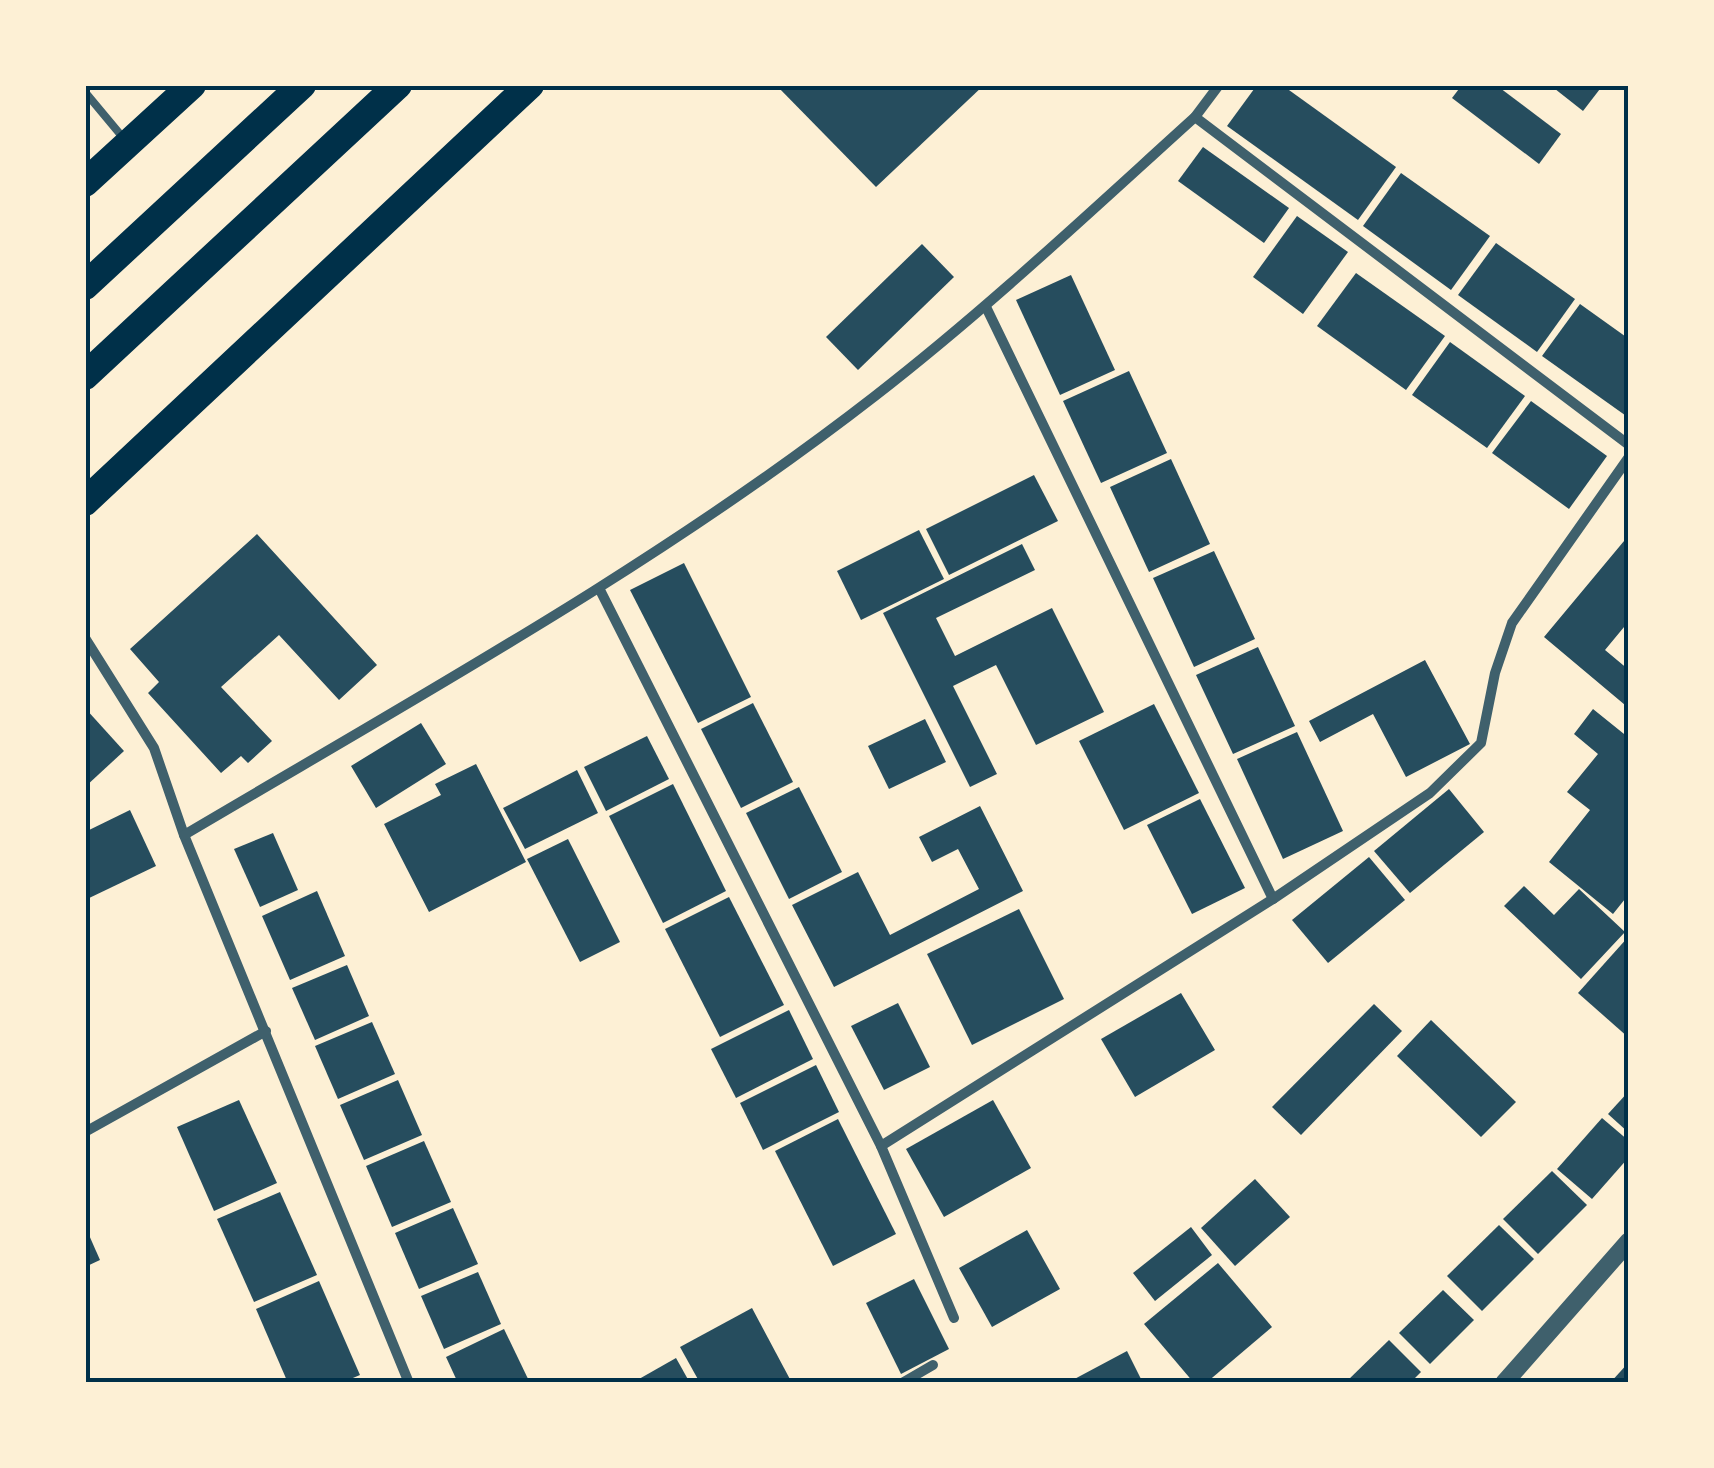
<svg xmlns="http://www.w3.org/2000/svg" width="1714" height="1468" font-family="'PT Serif',serif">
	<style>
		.building { fill: #264d5e }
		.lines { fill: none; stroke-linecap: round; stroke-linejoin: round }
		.service { stroke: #3f606c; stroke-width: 8 }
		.minor { stroke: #3f606c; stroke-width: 10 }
		.tertiary { stroke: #3f606c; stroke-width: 18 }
		.trunk { stroke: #003049; stroke-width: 28 }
		.neatline { fill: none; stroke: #003049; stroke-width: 4 }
	</style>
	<rect width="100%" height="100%" fill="#fdf0d5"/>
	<g class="building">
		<polygon points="776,85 984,85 876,187"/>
		<polygon points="1257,85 1282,85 1396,167 1358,220 1227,126"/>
		<polygon points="1462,85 1496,85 1561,134 1539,164 1452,98"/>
		<polygon points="1550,85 1603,85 1583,111"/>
		<polygon points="1203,147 1289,208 1264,243 1178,181"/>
		<polygon points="1401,173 1490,236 1451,290 1363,226"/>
		<polygon points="1297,216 1348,252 1303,314 1253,277"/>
		<polygon points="1496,243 1575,299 1537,352 1458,295"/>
		<polygon points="922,244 954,277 858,370 826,337"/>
		<polygon points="1356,273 1445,336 1406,390 1317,326"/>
		<polygon points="1071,275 1115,370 1060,395 1016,300"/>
		<polygon points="1580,304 1629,339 1629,418 1542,356"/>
		<polygon points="1450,342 1525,396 1487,448 1412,395"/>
		<polygon points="1129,371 1167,453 1101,483 1063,401"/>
		<polygon points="1531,401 1607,456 1569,509 1492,453"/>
		<polygon points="1171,459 1210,544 1149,572 1110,487"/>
		<polygon points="1034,475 1058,521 949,575 926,529"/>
		<polygon points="919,530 944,579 861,620 837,571"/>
		<polygon points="257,534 377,665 339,700 279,635 221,687 272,741 248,763 241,756 221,773 148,693 159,682 130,649"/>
		<polygon points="1629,535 1629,621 1605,650 1629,670 1625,705 1544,637"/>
		<polygon points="1022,544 1035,570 936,618 955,656 1052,608 1104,712 1036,745 996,665 953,686 997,774 970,787 883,613"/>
		<polygon points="1214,551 1255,639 1194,667 1153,578"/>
		<polygon points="684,563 751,697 698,723 630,590"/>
		<polygon points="1258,647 1295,726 1233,754 1196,675"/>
		<polygon points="1425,660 1470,744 1406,777 1373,714 1320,742 1309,721"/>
		<polygon points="753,703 793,782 741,808 701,729"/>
		<polygon points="1154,704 1199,793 1124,830 1079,741"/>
		<polygon points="85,708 124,751 85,787"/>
		<polygon points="1593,709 1629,738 1629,894 1613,914 1549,862 1590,810 1567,792 1598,754 1574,734"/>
		<polygon points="925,719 946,762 889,789 868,746"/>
		<polygon points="421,723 446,764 376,808 351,766"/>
		<polygon points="1297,732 1343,831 1283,859 1237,759"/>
		<polygon points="647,736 669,779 606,811 584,767"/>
		<polygon points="476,764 526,862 429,912 384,824 441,795 435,784"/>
		<polygon points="577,770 598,813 525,849 503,808"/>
		<polygon points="673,784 726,891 663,923 609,816"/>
		<polygon points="799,787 842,872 789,899 746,813"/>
		<polygon points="1449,789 1484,832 1410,893 1374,851"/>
		<polygon points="1200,799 1245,888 1192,914 1147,825"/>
		<polygon points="980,806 1023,891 834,987 792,905 858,872 890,935 979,889 958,849 932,862 919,837"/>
		<polygon points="130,810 156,866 85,900 85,832"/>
		<polygon points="273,833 298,890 260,907 234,849"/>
		<polygon points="568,839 620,942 580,962 527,859"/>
		<polygon points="1369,857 1405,900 1328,963 1292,920"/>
		<polygon points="1524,886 1554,915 1579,889 1625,932 1581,979 1504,906"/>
		<polygon points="317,891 345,956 290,980 262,916"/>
		<polygon points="729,897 784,1005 720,1037 665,929"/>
		<polygon points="1019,909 1064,999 972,1045 927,954"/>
		<polygon points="1629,936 1629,1038 1578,993"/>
		<polygon points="347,965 369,1016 315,1040 292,988"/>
		<polygon points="1181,993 1215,1050 1135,1097 1101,1039"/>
		<polygon points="898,1003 930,1067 884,1090 851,1026"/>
		<polygon points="1374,1004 1402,1031 1301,1135 1272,1107"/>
		<polygon points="789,1010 813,1059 736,1098 711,1049"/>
		<polygon points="1431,1020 1516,1102 1481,1137 1397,1056"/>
		<polygon points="372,1022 395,1074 338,1099 315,1046"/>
		<polygon points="816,1065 839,1112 763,1150 740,1103"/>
		<polygon points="398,1080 422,1135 364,1160 340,1105"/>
		<polygon points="1629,1091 1629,1133 1608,1114"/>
		<polygon points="239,1100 277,1183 214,1211 177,1127"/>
		<polygon points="993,1100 1031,1168 944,1217 906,1149"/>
		<polygon points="1602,1118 1629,1141 1629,1157 1592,1199 1557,1169"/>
		<polygon points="838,1119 896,1234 833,1266 775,1151"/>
		<polygon points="424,1141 451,1202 392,1227 366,1166"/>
		<polygon points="1552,1171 1587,1205 1538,1254 1503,1219"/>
		<polygon points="1255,1179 1290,1217 1235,1266 1201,1228"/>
		<polygon points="280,1192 317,1275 254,1302 217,1219"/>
		<polygon points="453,1208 478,1264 419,1289 395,1233"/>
		<polygon points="1499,1225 1534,1259 1482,1311 1447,1276"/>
		<polygon points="85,1226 100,1260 85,1267"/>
		<polygon points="1191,1227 1212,1255 1155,1301 1133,1273"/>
		<polygon points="1027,1230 1060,1289 992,1327 959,1268"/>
		<polygon points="1218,1263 1272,1327 1206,1383 1194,1383 1144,1324"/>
		<polygon points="478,1272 501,1324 444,1349 421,1296"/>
		<polygon points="914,1279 949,1349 901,1374 866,1303"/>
		<polygon points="319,1281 360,1375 341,1383 288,1383 256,1309"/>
		<polygon points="1443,1290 1474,1320 1430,1364 1399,1333"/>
		<polygon points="752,1308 792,1383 700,1383 680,1347"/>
		<polygon points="504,1329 530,1383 458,1383 446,1357"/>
		<polygon points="1389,1340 1421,1372 1410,1383 1345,1383"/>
		<polygon points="1127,1351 1143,1383 1067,1383"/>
		<polygon points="676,1358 690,1383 632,1383"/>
		<polygon points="1629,1362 1629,1383 1610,1383"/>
	</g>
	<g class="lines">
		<polyline class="service" points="85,92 125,140"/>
		<g class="minor">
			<polyline points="1195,117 1629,445"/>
			<polyline points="986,307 1273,899"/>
			<polyline points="600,590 881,1146 1273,899 1430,793 1481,743 1495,673 1512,623 1629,457"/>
			<polyline points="85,638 154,748 184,835 409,1383"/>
			<path d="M184 835C419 696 659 564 875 396 987 309 1090 212 1195 117L1219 85"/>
			<polyline points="85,1132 266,1031"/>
			<polyline points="881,1146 954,1318"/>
			<polyline points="902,1383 933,1365"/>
		</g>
		<polyline class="tertiary" points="1504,1383 1629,1241"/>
		<g class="trunk">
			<polyline points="85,183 192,85"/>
			<polyline points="85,286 302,85"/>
			<polyline points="85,376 398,85"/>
			<polyline points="85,502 530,85"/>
		</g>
	</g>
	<rect width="1714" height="1468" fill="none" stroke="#fdf0d5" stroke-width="175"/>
	<rect x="88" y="88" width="1538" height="1292" class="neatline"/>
</svg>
